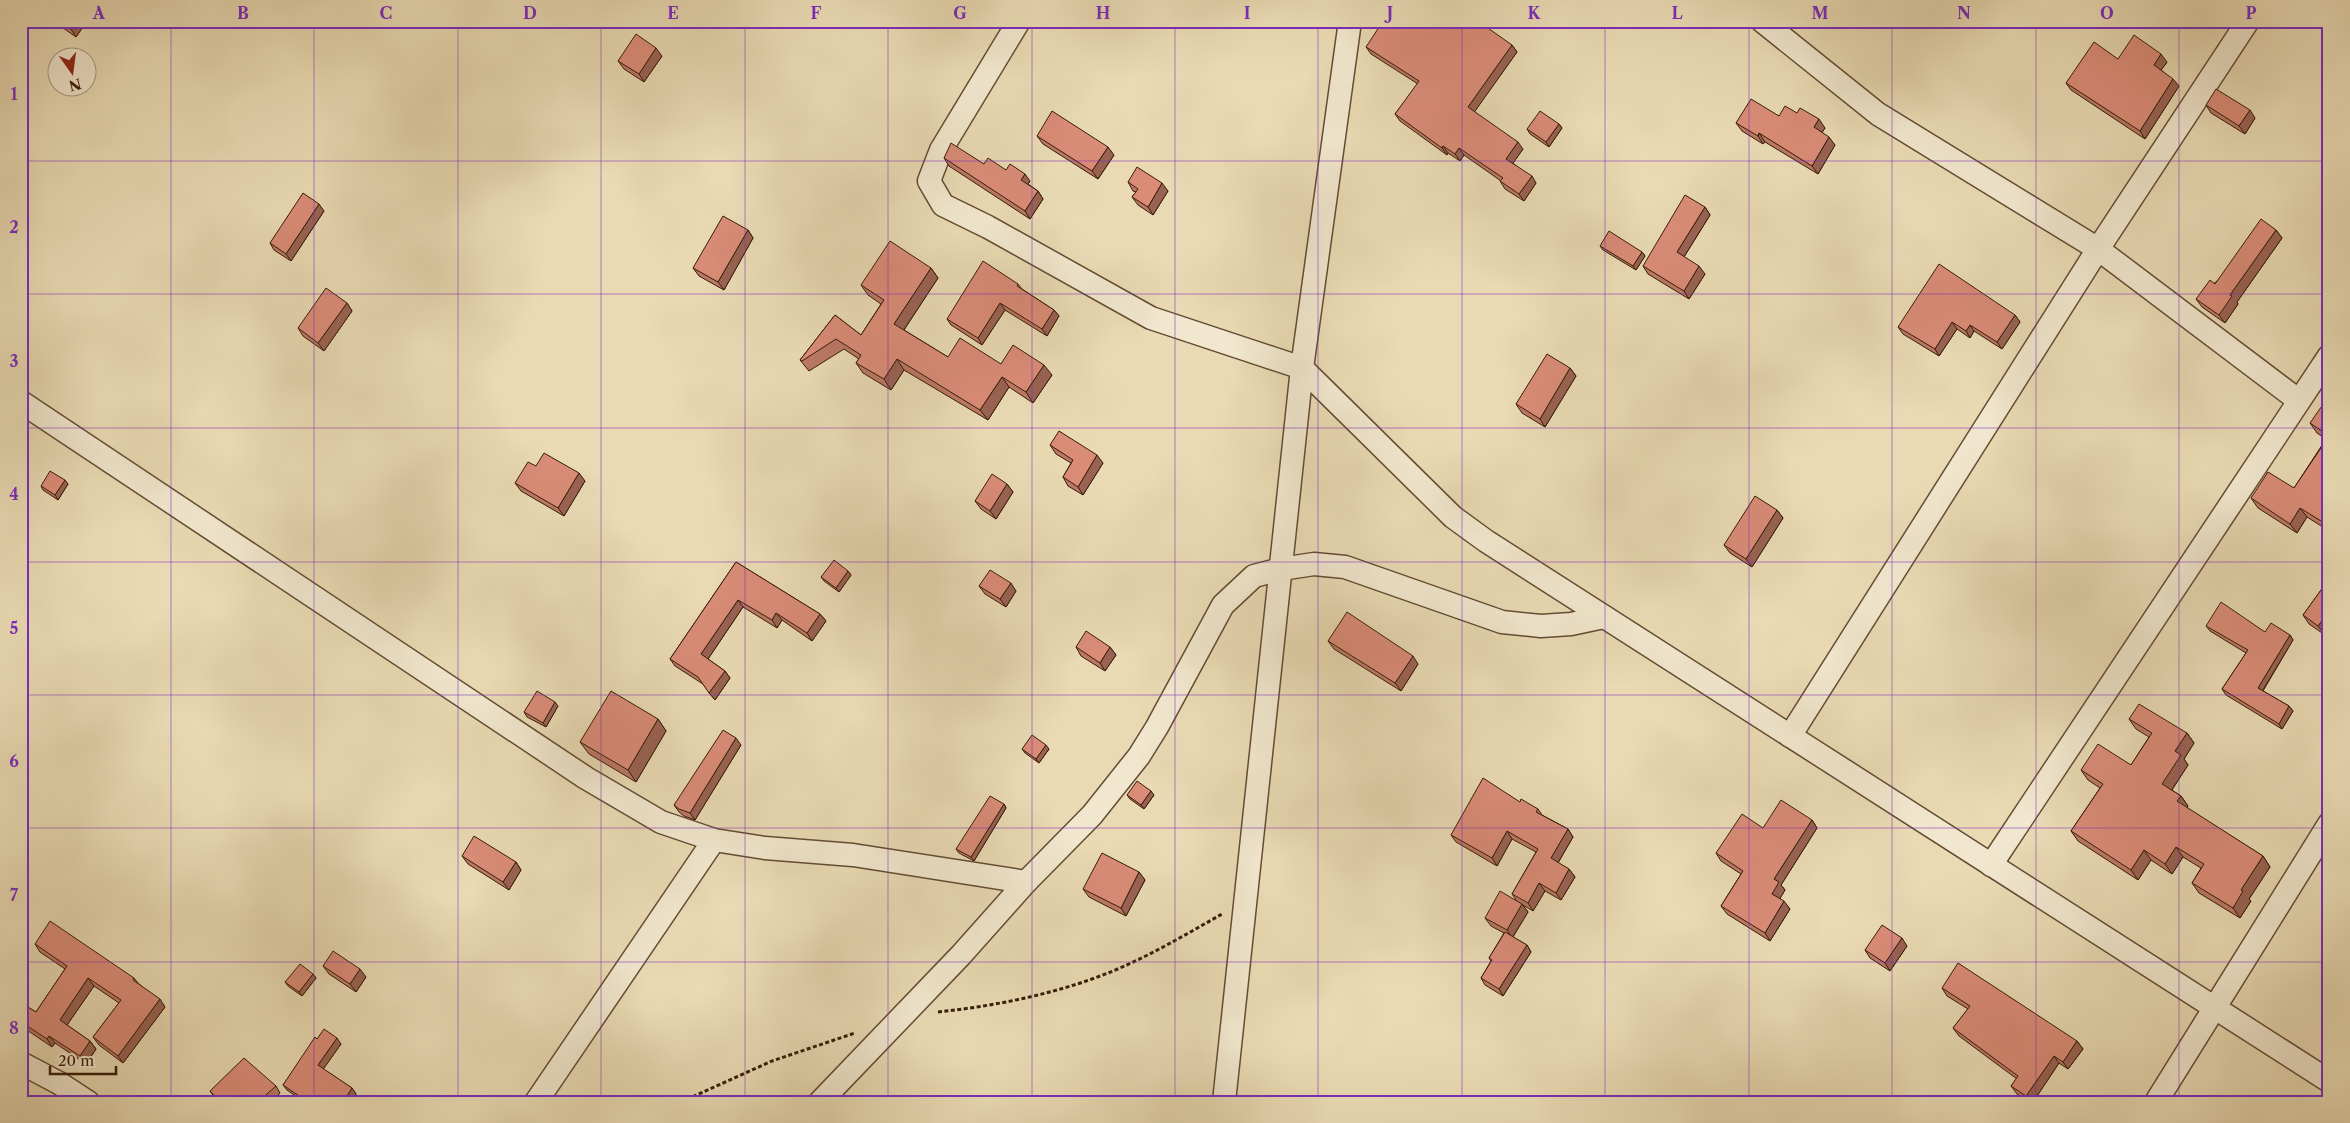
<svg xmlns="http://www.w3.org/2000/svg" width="2350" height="1123" font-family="'Libre Caslon Text',serif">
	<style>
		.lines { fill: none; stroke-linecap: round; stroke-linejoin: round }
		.minor-casing { stroke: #634c33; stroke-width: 25 }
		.path { stroke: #361c08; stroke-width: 3; stroke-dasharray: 4 2.5; stroke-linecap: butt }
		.minor { stroke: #f1e7ce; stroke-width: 22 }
		.wall { fill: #bb7866; stroke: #361c08 }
		.shaded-wall { fill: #996253; stroke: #361c08 }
		.building { fill: #da8c77; stroke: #361c08 }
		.grid { fill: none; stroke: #7b2cbf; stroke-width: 1; stroke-opacity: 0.55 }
		.neatline { fill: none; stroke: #7b2cbf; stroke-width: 2 }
		.grid-label { font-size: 16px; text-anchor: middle; font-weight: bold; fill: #7b2cbf }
	</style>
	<rect width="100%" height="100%" fill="#e9dab3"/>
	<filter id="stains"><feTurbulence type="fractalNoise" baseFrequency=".004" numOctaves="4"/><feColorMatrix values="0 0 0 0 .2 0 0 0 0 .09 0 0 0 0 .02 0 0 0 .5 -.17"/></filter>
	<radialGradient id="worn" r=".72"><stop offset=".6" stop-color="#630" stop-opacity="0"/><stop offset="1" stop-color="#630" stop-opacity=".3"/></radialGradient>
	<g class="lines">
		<g class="minor-casing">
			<g id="minor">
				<polyline points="1019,21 941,150 929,181 943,205 988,227 1151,318 1302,368 1453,517 1486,541 2329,1081"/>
				<polyline points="1762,21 1878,114 2098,249 2298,400"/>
				<polyline points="21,402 586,778 661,822 714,840 765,848 853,855 1026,882"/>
				<polyline points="1790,736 2098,249 2248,21"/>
				<polyline points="1991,865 2329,356"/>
				<polyline points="21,1063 59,1083 88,1102"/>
				<polyline points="536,1102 714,840"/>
				<polyline points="820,1102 961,955 1026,882 1092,815 1139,756 1157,727 1223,605 1254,576 1281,569 1314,564 1345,567 1502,622 1541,626 1571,624 1604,617"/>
				<polyline points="1224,1102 1302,368 1350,21"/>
				<polyline points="2156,1102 2329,824"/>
			</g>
		</g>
		<g class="path">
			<path d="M938 1012C995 1006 1055 994 1108 973 1148 957 1185 935 1222 914"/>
			<polyline points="681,1102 772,1061 855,1033"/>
		</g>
		<use href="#minor" class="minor"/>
	</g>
	<g class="wall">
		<polygon points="53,21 87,21 76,37"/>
		<polygon points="1783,21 1795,21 1791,28"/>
		<polygon points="1395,27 1512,45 1517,52 1474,112 1523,149 1513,163 1536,183 1524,201 1505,189 1500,181 1501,181 1464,155 1460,161 1448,153 1447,155 1400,121 1395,114 1418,84 1371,54 1366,47"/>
		<polygon points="662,56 644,82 624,69 618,61"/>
		<polygon points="2118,59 2167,62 2161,70 2179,86 2145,139 2071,90 2066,83"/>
		<polygon points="2206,105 2255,118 2245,134 2211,113"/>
		<polygon points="1797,113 1825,128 1822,132 1835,145 1818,174 1765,142 1763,144 1742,131 1736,123"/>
		<polygon points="1559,124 1562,128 1549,147 1530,134 1527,129"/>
		<polygon points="1037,136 1114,155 1098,179 1043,144"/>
		<polygon points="944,158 984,164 1006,170 1030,181 1028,184 1038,191 1043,199 1030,219 949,166"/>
		<polygon points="1128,182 1168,191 1153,215 1138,205 1132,197 1136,192 1133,191"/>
		<polygon points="1705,207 1710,215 1684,257 1705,274 1689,299 1648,274 1643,266"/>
		<polygon points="324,211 291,261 274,250 270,243"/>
		<polygon points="748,230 753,238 724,290 699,276 693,268"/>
		<polygon points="2276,230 2282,238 2237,302 2238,304 2225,323 2202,307 2196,299"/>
		<polygon points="1600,246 1642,252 1645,256 1636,270 1603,250"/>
		<polygon points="931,268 938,278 904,330 948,357 1001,364 1052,375 1033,403 1009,387 988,420 904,370 891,390 863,373 856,363 859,359 844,349 809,371 800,360 835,315 861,335 881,304 868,295 861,285"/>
		<polygon points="1018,284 1022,289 1054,310 1059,316 1047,336 1005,310 982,345 951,325 947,319"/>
		<polygon points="347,303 352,311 324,351 303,336 298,328"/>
		<polygon points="2015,315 2020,322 2002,349 1974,331 1970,338 1957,329 1939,356 1903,334 1898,327"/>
		<polygon points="1570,368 1576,376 1545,427 1522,413 1516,404"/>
		<polygon points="2329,406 2329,531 2307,517 2297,533 2258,508 2251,498 2294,488 2326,439 2317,433 2310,423"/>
		<polygon points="1050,445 1103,463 1083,495 1068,486 1063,477 1071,463 1056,454"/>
		<polygon points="536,466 585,481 564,516 521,491 515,483"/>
		<polygon points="68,484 58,500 43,490 41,486"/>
		<polygon points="1007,484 1013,492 996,519 981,509 975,501"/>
		<polygon points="1777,510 1783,518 1752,567 1730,553 1724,545"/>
		<polygon points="736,562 820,614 826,621 812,641 782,620 777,628 743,607 708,659 725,671 730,678 715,700 703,684 675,666 670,659"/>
		<polygon points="848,571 851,575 839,592 824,581 821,577"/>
		<polygon points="2329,579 2329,630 2325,635 2309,624 2303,615"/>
		<polygon points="979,586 1016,591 1006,607 985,594"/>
		<polygon points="2206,626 2290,635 2293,640 2263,691 2289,706 2293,711 2282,729 2226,695 2222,689 2246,653 2210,631"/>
		<polygon points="1328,641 1418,664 1401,691 1334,649"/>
		<polygon points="1076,647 1110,647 1116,655 1105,671 1081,656"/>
		<polygon points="558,706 546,727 527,717 524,712"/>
		<polygon points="658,719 666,731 636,782 589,754 580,742"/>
		<polygon points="2129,719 2187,733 2194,743 2184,759 2188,765 2172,790 2181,796 2188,806 2187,808 2263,856 2270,867 2249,899 2251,901 2240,918 2199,893 2192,883 2201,868 2183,857 2172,874 2151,860 2138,880 2078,841 2071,831 2100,788 2088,780 2081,770 2131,765 2149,737 2136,729"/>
		<polygon points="741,745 695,820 684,816 679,812 674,805"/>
		<polygon points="1022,749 1049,749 1039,763 1025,753"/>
		<polygon points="1127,795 1154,795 1144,809 1130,799"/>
		<polygon points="1520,802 1538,809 1542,815 1568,829 1573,837 1558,863 1569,869 1575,877 1561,900 1545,891 1533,911 1523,905 1528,912 1513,937 1527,945 1531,952 1503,996 1485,985 1481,978 1491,961 1489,958 1504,933 1491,926 1485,918 1516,900 1512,894 1536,852 1512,839 1497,866 1456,842 1451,835"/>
		<polygon points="1004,804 1006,808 974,861 959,853 956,849"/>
		<polygon points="1812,820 1817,828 1781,885 1785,890 1780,898 1790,909 1770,941 1727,914 1721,906 1741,874 1721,861 1716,853"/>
		<polygon points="462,856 516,862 521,870 509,890 468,864"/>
		<polygon points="1139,872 1145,880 1126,916 1089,897 1083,889"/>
		<polygon points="35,944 134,978 138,983 165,1007 123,1063 99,1045 93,1037 119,1003 94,986 67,1025 90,1041 96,1049 86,1064 55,1043 52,1047 21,1026 21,1003 36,1012 65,969 40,952"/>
		<polygon points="1907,946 1890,971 1870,958 1865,950"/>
		<polygon points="323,966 366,977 356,992 329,974"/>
		<polygon points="313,974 316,978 302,996 288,986 285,982"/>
		<polygon points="1942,988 2077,1041 2083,1049 2068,1069 2059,1063 2033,1102 2028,1102 2017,1094 2011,1086 2017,1079 1959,1036 1953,1028 1968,1009 1947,996"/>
		<polygon points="317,1039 341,1044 323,1069 352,1088 356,1094 351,1102 304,1102 287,1090 283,1085"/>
		<polygon points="276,1086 280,1093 271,1102 218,1102 210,1091"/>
	</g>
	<g class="shaded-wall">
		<polygon points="76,21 87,21 76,37 71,29"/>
		<polygon points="1790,21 1795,21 1791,28 1788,24"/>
		<polygon points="1512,45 1517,52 1473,114 1468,107"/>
		<polygon points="656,48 662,56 644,82 639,74"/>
		<polygon points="2161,54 2167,62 2159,73 2154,65"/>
		<polygon points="2173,79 2179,86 2145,139 2140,131"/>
		<polygon points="2250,110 2255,118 2245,134 2239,126"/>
		<polygon points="1819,119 1825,128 1820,136 1814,127"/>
		<polygon points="1559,124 1562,128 1549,147 1546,142"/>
		<polygon points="1759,133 1765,142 1763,144 1758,136"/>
		<polygon points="1829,137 1835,145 1818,174 1812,166"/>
		<polygon points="1518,142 1523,149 1511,166 1506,159"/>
		<polygon points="1443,146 1448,153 1447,155 1442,148"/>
		<polygon points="1108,147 1114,155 1098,179 1092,171"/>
		<polygon points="1459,148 1464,155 1460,161 1455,154"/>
		<polygon points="1025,174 1030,181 1026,187 1021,180"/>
		<polygon points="1532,176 1536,183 1524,201 1519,194"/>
		<polygon points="1162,183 1168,191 1153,215 1148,207"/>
		<polygon points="1038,191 1043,199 1030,219 1025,211"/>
		<polygon points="319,204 324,211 291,261 286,254"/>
		<polygon points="1705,207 1710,215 1682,260 1677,252"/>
		<polygon points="748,230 753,238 724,290 718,282"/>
		<polygon points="2276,230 2282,238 2237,302 2238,304 2225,323 2219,315 2230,295"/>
		<polygon points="1642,252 1645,256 1636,270 1633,266"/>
		<polygon points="1699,266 1705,274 1689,299 1684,291"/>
		<polygon points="931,268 938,278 901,334 894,324"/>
		<polygon points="347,303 352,311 324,351 318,343"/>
		<polygon points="1000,303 1005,310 982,345 978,338"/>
		<polygon points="1054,310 1059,316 1047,336 1042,329"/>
		<polygon points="2015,315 2020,322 2002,349 1997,342"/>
		<polygon points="1952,322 1957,329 1939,356 1935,349"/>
		<polygon points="1970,325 1974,331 1970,338 1966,331"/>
		<polygon points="897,359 904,370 891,390 884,379"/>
		<polygon points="1044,365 1052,375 1033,403 1026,392"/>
		<polygon points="1570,368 1576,376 1545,427 1540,419"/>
		<polygon points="1002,377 1009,387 988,420 980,410"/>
		<polygon points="1097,455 1103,463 1083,495 1078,487"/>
		<polygon points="579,473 585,481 564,516 558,508"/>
		<polygon points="65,480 68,484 58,500 55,495"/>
		<polygon points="1007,484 1013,492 996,519 990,511"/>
		<polygon points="2300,508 2307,517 2297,533 2290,524"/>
		<polygon points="1777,510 1783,518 1752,567 1746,559"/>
		<polygon points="848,571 851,575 839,592 836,588"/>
		<polygon points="1011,583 1016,591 1006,607 1000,599"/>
		<polygon points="738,600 743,607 706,662 701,654"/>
		<polygon points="2329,611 2329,630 2325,635 2318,626"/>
		<polygon points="776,613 782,620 777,628 772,620"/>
		<polygon points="820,614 826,621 812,641 807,633"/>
		<polygon points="2290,635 2293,640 2261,693 2258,688"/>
		<polygon points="1110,647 1116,655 1105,671 1100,663"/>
		<polygon points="1413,656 1418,664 1401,691 1395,683"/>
		<polygon points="725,671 730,678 715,700 709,693"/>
		<polygon points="555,702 558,706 546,727 543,723"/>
		<polygon points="2289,706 2293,711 2282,729 2279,724"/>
		<polygon points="658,719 666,731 636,782 628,770"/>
		<polygon points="2187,733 2194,743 2184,759 2188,765 2169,794 2162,784 2175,751"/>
		<polygon points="736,738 741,745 695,820 690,813"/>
		<polygon points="1046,745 1049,749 1039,763 1036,759"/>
		<polygon points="1151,791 1154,795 1144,809 1141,805"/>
		<polygon points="2181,796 2188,806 2184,811 2177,801"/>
		<polygon points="1004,804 1006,808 974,861 971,857"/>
		<polygon points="1812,820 1817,828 1781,885 1785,890 1778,902 1772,894 1774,879"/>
		<polygon points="1568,829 1573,837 1556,866 1551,858"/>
		<polygon points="1507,831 1512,839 1497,866 1492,858"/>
		<polygon points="2176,847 2183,857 2172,874 2165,864"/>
		<polygon points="2144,850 2151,860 2138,880 2131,870"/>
		<polygon points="2263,856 2270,867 2249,899 2251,901 2240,918 2233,908 2241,890"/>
		<polygon points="516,862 521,870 509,890 503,882"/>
		<polygon points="1569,869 1575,877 1561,900 1556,893"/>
		<polygon points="1139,872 1145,880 1126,916 1121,908"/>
		<polygon points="1539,883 1545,891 1533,911 1528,903"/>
		<polygon points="1784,901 1790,909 1770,941 1765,933"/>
		<polygon points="1522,904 1528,912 1512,938 1507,930"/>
		<polygon points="1902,938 1907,946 1890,971 1885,963"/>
		<polygon points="1527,945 1531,952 1503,996 1499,989"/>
		<polygon points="360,969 366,977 356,992 350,984"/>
		<polygon points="313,974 316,978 302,996 299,992"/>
		<polygon points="88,978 94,986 65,1028 60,1020"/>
		<polygon points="160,999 165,1007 123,1063 118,1056"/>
		<polygon points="49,1036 55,1043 52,1047 47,1039"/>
		<polygon points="337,1038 341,1044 322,1071 318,1065"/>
		<polygon points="90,1041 96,1049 86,1064 80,1056"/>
		<polygon points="2077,1041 2083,1049 2068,1069 2063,1062"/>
		<polygon points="2054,1056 2059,1063 2033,1102 2030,1102 2026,1096"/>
		<polygon points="352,1088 356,1094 351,1102 343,1102"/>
	</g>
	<g class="building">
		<polygon points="59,21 76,21 71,29"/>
		<polygon points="1383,21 1386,21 1395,27 1399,21 1478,21 1512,45 1468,107 1518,142 1506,159 1532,176 1519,194 1500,181 1503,178 1459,148 1455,154 1443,146 1442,148 1395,114 1419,81 1366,47"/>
		<polygon points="636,34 656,48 639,74 618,61"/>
		<polygon points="2134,35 2161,54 2154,65 2173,79 2140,131 2066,83 2094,42 2118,59"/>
		<polygon points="2216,89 2250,110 2239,126 2206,105"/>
		<polygon points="1751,99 1779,116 1785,106 1797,113 1800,108 1819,119 1814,127 1829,137 1812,166 1759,133 1758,136 1736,123"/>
		<polygon points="1052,111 1108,147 1092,171 1037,136"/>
		<polygon points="1540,111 1559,124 1546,142 1527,129"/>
		<polygon points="951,143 984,164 988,158 1006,170 1010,164 1025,174 1021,180 1038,191 1025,211 944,158"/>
		<polygon points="1137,167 1162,183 1148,207 1132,197 1138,189 1128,182"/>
		<polygon points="303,193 319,204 286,254 270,243"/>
		<polygon points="1685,195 1705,207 1677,252 1699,266 1684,291 1643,266"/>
		<polygon points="723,216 748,230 718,282 693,268"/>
		<polygon points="2261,219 2276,230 2230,295 2232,296 2219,315 2196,299 2210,280 2215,284"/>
		<polygon points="1609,231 1642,252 1633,266 1600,246"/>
		<polygon points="890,241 931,268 894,324 948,357 960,338 1001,364 1013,345 1044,365 1026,392 1002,377 980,410 897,359 884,379 856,363 861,355 836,339 802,361 800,360 835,315 861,335 884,300 861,285"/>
		<polygon points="983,261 1018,284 1017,286 1054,310 1042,329 1000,303 978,338 947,319"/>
		<polygon points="1939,264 2015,315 1997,342 1970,325 1966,331 1952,322 1935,349 1898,327"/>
		<polygon points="326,288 347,303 318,343 298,328"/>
		<polygon points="1547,354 1570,368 1540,419 1516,404"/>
		<polygon points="2324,403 2329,406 2329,526 2300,508 2290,524 2251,498 2268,472 2294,488 2329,436 2310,423"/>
		<polygon points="1059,431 1097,455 1078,487 1063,477 1073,460 1050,445"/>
		<polygon points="544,453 579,473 558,508 515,483 528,462 536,466"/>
		<polygon points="50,471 65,480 55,495 41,486"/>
		<polygon points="992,474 1007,484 990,511 975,501"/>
		<polygon points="1755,496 1777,510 1746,559 1724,545"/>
		<polygon points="834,560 848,571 836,588 821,577"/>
		<polygon points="736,562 820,614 807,633 776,613 772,620 738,600 701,654 725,671 709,693 698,677 670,659"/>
		<polygon points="990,570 1011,583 1000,599 979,586"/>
		<polygon points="2329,579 2329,611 2318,626 2303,615"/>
		<polygon points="2221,602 2265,632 2271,623 2290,635 2258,688 2289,706 2279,724 2222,689 2248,650 2206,626"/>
		<polygon points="1347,612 1413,656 1395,683 1328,641"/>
		<polygon points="1086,631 1110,647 1100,663 1076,647"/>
		<polygon points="537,691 555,702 543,723 524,712"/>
		<polygon points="611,691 658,719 628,770 580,742"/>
		<polygon points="2139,704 2187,733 2175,751 2181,755 2162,784 2181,796 2177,801 2263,856 2241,890 2243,891 2233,908 2192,883 2204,864 2176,847 2165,864 2144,850 2131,870 2071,831 2103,784 2081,770 2098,744 2131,765 2152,733 2129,719"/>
		<polygon points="723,730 736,738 690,813 679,809 674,805"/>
		<polygon points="1032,735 1046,745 1036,759 1022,749"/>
		<polygon points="1483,778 1520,802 1521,799 1538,809 1536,812 1568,829 1551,858 1569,869 1556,893 1539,883 1528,903 1512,894 1538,849 1507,831 1492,858 1451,835"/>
		<polygon points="1137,781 1151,791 1141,805 1127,795"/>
		<polygon points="990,796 1004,804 971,857 956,849"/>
		<polygon points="1781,800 1812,820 1774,879 1779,882 1772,894 1784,901 1765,933 1721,906 1743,871 1716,853 1742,814 1763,828"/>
		<polygon points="474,836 516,862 503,882 462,856"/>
		<polygon points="1102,853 1139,872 1121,908 1083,889"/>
		<polygon points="1500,891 1522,904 1507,930 1485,918"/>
		<polygon points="50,921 134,978 133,980 160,999 118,1056 93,1037 121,1000 88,978 60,1020 90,1041 80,1056 49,1036 47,1039 21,1022 21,1003 36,1012 67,966 35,944"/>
		<polygon points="1882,925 1902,938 1885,963 1865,950"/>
		<polygon points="1505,932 1527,945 1499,989 1481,978 1492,960 1489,958"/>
		<polygon points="333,951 360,969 350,984 323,966"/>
		<polygon points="1958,963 2077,1041 2063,1062 2054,1056 2026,1096 2011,1086 2018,1076 1953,1028 1970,1006 1942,988"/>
		<polygon points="300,964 313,974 299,992 285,982"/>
		<polygon points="324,1029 337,1038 318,1065 352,1088 343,1102 308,1102 283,1085 315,1037 317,1039"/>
		<polygon points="244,1058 276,1086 258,1102 220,1102 210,1091"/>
		<polygon points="926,1095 932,1102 919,1102"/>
	</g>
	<path class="grid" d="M171 21V1102M314 21V1102M458 21V1102M601 21V1102M745 21V1102M888 21V1102M1032 21V1102M1175 21V1102M1318 21V1102M1462 21V1102M1605 21V1102M1749 21V1102M1892 21V1102M2036 21V1102M2179 21V1102M21 161H2329M21 294H2329M21 428H2329M21 562H2329M21 695H2329M21 828H2329M21 962H2329"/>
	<rect width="2350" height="1123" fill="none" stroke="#e9dab3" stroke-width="55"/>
	<g transform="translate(72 72) rotate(166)"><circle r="24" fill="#f1e7ce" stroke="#a6967f"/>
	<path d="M0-4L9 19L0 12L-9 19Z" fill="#8f2418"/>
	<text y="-8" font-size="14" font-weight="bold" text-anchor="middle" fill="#361c08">N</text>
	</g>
	<path d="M50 1066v8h66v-8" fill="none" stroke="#361c08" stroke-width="2.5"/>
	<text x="58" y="1066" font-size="15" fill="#361c08" stroke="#f1e7ce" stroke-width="4" paint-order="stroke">20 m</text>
	<rect x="28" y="28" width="2294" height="1068" class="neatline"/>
	<g class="grid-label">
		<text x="99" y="19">A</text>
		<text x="243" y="19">B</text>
		<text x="386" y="19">C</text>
		<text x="530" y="19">D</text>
		<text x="673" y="19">E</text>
		<text x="816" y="19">F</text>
		<text x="960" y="19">G</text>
		<text x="1103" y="19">H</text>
		<text x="1247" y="19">I</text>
		<text x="1390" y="19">J</text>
		<text x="1534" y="19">K</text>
		<text x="1677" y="19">L</text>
		<text x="1820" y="19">M</text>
		<text x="1964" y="19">N</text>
		<text x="2107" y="19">O</text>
		<text x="2251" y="19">P</text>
		<text x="14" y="100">1</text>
		<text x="14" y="233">2</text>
		<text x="14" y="367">3</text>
		<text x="14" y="500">4</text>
		<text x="14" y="634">5</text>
		<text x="14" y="767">6</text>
		<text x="14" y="901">7</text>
		<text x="14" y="1034">8</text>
	</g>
	<rect width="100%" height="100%" filter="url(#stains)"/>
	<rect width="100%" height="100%" fill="url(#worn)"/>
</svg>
